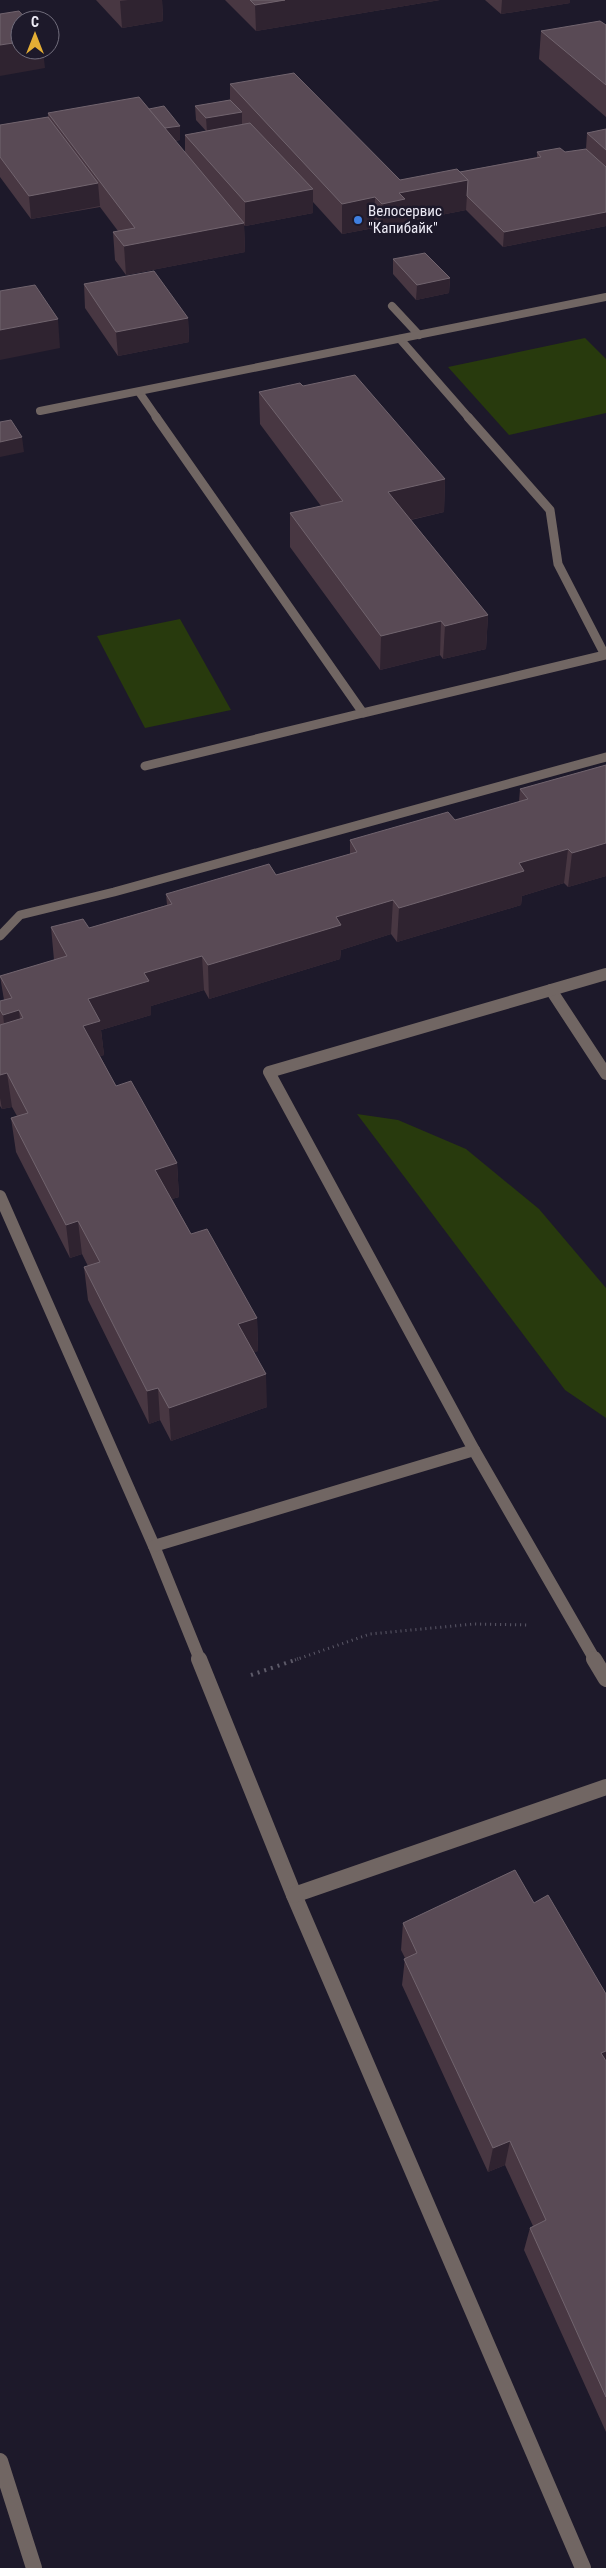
<svg xmlns="http://www.w3.org/2000/svg" width="606" height="2568" font-family="'Roboto Condensed',sans-serif">
	<style>
		.green { fill: #283a0d }
		.lines { fill: none; stroke-linecap: round; stroke-linejoin: round }
		.path-far1 { stroke: #5d5a69; stroke-width: 3; stroke-dasharray: 1 4; stroke-linecap: butt }
		.path { stroke: #5d5a69; stroke-width: 4; stroke-dasharray: 2 5; stroke-linecap: butt }
		.service-far3 { stroke: #716663; stroke-width: 8 }
		.service-far2 { stroke: #716663; stroke-width: 9 }
		.service-far1 { stroke: #716663; stroke-width: 12 }
		.service { stroke: #716663; stroke-width: 16 }
		.wall { fill: #483742 }
		.shaded-wall { fill: #2f2330 }
		.building { fill: #594a55; stroke: #71646e }
		.shop-dot { fill: #3f7fe0; stroke: #1d192a; stroke-width: 2 }
		.labels { text-anchor: middle; stroke-width: 5; stroke-linejoin: round; paint-order: stroke }
		.far-poi-label { font-size: 15px; fill: #eeecf7; stroke: #1d192a; text-anchor: start }
	</style>
	<rect width="100%" height="100%" fill="#1d192a"/>
	<g class="green">
		<polygon points="585,338 606,359 606,413 509,435 448,367"/>
		<polygon points="180,619 231,710 145,728 97,636"/>
		<polygon points="357,1114 398,1120 466,1149 539,1209 606,1288 606,1418 565,1390"/>
	</g>
	<g class="lines">
		<polyline class="path-far1" points="295,1660 370,1634 474,1624 528,1625"/>
		<polyline class="path" points="251,1675 298,1659"/>
		<g class="service-far3">
			<polyline points="392,306 419,335"/>
			<polyline points="400,339 469,418"/>
			<polyline points="139,392 157,418"/>
			<polyline points="40,411 606,297"/>
		</g>
		<g class="service-far2">
			<polyline points="156,417 363,713 605,655 558,564 550,510 468,417"/>
			<polyline points="145,766 363,713"/>
			<polyline points="0,936 20,915 114,892 606,757"/>
		</g>
		<g class="service-far1">
			<polyline points="551,990 606,1074"/>
			<polyline points="0,1196 154,1546 200,1660"/>
			<polyline points="154,1546 474,1450"/>
			<polyline points="595,1660 474,1450 269,1072 606,974"/>
		</g>
		<g class="service">
			<polyline points="199,1659 294,1895 583,2568"/>
			<polyline points="594,1659 606,1679"/>
			<polyline points="294,1895 606,1787"/>
			<polyline points="0,2461 34,2568"/>
		</g>
	</g>
	<g class="wall">
		<polygon points="96,0 162,0 163,21 122,28"/>
		<polygon points="225,0 440,0 256,31"/>
		<polygon points="485,0 570,0 570,3 501,14"/>
		<polygon points="606,25 606,117 539,59 541,31"/>
		<polygon points="230,84 400,180 460,172 537,157 537,152 565,152 586,149 587,133 606,129 606,226 503,247 466,210 405,222 404,230 381,234 374,228 342,234 313,202 313,213 245,226 244,225 245,252 126,275 115,260 113,232 118,231 100,207 31,219 0,177 0,125 48,117 48,113 149,109 180,140 175,141 185,153 185,135 206,131 196,120 195,106 230,100"/>
		<polygon points="393,259 450,278 449,293 416,300 393,274"/>
		<polygon points="84,284 188,318 189,342 118,356 85,308"/>
		<polygon points="303,386 445,479 444,512 411,520 488,615 486,649 443,659 440,655 380,670 290,547 290,513 321,506 260,424 259,392"/>
		<polygon points="606,765 606,876 568,887 564,883 522,896 521,905 397,942 391,934 341,950 340,959 209,999 204,990 151,1006 151,1015 101,1030 104,1055 100,1056 116,1086 177,1163 179,1197 172,1199 191,1234 257,1318 258,1351 254,1352 267,1407 171,1441 160,1420 149,1424 88,1300 84,1267 88,1266 82,1254 70,1258 16,1152 11,1118 17,1116 12,1107 2,1109 0,1106 0,1001 4,1000 0,976 54,960 51,927 89,928 167,905 166,894 276,875 350,854 350,840 455,820 519,802 520,789"/>
		<polygon points="534,1903 606,1994 606,2432 524,2250 530,2228 533,2226 505,2165 488,2172 402,1985 405,1958 401,1950 403,1923"/>
	</g>
	<g class="shaded-wall">
		<polygon points="128,0 162,0 163,21 122,28 120,1"/>
		<polygon points="285,0 440,0 256,31 255,5"/>
		<polygon points="502,0 570,0 570,3 501,14"/>
		<polygon points="20,42 20,50 43,50 45,68 0,76 0,45"/>
		<polygon points="242,112 242,126 207,132 206,118"/>
		<polygon points="180,126 180,140 157,144 156,130"/>
		<polygon points="468,180 466,210 405,222 404,230 381,234 382,204 399,193"/>
		<polygon points="98,183 100,206 31,219 29,196"/>
		<polygon points="313,189 313,213 245,226 245,202"/>
		<polygon points="375,197 374,228 342,234 342,204"/>
		<polygon points="606,212 606,226 503,247 504,232"/>
		<polygon points="244,223 245,252 126,275 124,246"/>
		<polygon points="450,278 449,293 416,300 417,285"/>
		<polygon points="188,318 189,342 118,356 116,332"/>
		<polygon points="58,319 60,348 0,360 0,330"/>
		<polygon points="22,437 24,452 0,457 0,442"/>
		<polygon points="445,479 444,512 387,525 388,492"/>
		<polygon points="488,615 486,649 443,659 445,626"/>
		<polygon points="441,621 440,655 380,670 381,636"/>
		<polygon points="606,843 606,876 568,887 572,853"/>
		<polygon points="568,849 564,883 522,896 521,905 397,942 399,908 519,863"/>
		<polygon points="393,900 391,934 341,950 340,959 209,999 208,965 336,917"/>
		<polygon points="202,956 204,990 151,1006 151,1015 101,1030 104,1055 86,1060 83,1026 88,999 144,973"/>
		<polygon points="19,1010 23,1045 7,1049 3,1015"/>
		<polygon points="7,1073 12,1107 2,1109 0,1098 0,1075"/>
		<polygon points="177,1163 179,1197 158,1203 155,1170"/>
		<polygon points="78,1221 82,1254 70,1258 66,1225"/>
		<polygon points="257,1318 258,1351 240,1357 238,1324"/>
		<polygon points="266,1374 267,1407 171,1441 169,1408"/>
		<polygon points="158,1388 160,1420 149,1424 147,1391"/>
		<polygon points="606,2051 606,2072 601,2053"/>
		<polygon points="510,2141 505,2165 488,2172 493,2148"/>
	</g>
	<g class="building">
		<polygon points="250,0 285,0 255,5"/>
		<polygon points="19,11 27,20 20,20 20,42 0,45 0,14"/>
		<polygon points="600,21 606,25 606,85 541,31"/>
		<polygon points="294,73 400,180 457,169 468,180 399,193 405,199 382,204 375,197 342,204 230,84"/>
		<polygon points="139,97 244,223 124,246 113,232 135,228 48,113"/>
		<polygon points="230,100 242,112 206,118 195,106"/>
		<polygon points="164,106 180,126 165,128 149,109"/>
		<polygon points="48,117 98,183 29,196 0,157 0,125"/>
		<polygon points="250,123 313,189 245,202 185,135"/>
		<polygon points="606,129 606,150 587,133"/>
		<polygon points="560,148 565,152 586,149 606,167 606,212 504,232 467,196 468,180 460,172 541,157 537,152"/>
		<polygon points="425,253 450,278 417,285 393,259"/>
		<polygon points="154,271 188,318 116,332 84,284"/>
		<polygon points="35,285 58,319 0,330 0,291"/>
		<polygon points="355,375 445,479 388,492 488,615 445,626 441,621 381,636 290,513 343,501 259,392 300,383 303,386"/>
		<polygon points="11,420 22,437 0,442 0,422"/>
		<polygon points="606,765 606,843 572,853 568,849 519,863 524,871 399,908 393,900 336,917 341,925 208,965 202,956 144,973 149,981 88,999 100,1021 83,1026 116,1086 131,1081 177,1163 155,1170 191,1234 207,1229 257,1318 238,1324 266,1374 169,1408 158,1388 147,1391 84,1267 100,1262 78,1221 66,1225 11,1118 28,1113 7,1073 0,1075 0,1025 23,1018 19,1010 3,1015 0,1010 0,1001 12,998 0,976 67,956 51,927 83,919 89,928 172,904 166,894 269,864 276,875 357,852 350,840 448,812 455,820 528,799 520,789"/>
		<polygon points="515,1870 534,1903 548,1895 606,1994 606,2051 601,2053 606,2061 606,2397 530,2228 546,2220 510,2141 493,2148 404,1959 417,1953 403,1923"/>
	</g>
	<circle class="shop-dot" cx="358" cy="220" r="5"/>
	<g class="labels">
		<g class="far-poi-label">
			<text x="368" y="216">Велосервис<tspan x="368" dy="17">"Капибайк"</tspan></text>
		</g>
	</g>
	<g transform="translate(35 35)"><circle r="24" fill="#1d192a" stroke="#716d7c"/>
	<path d="M0-4L9 19L0 12L-9 19Z" fill="#e4ae35"/>
	<text y="-8" font-size="14" font-weight="bold" text-anchor="middle" fill="#eeecf7">С</text>
	</g>
</svg>
